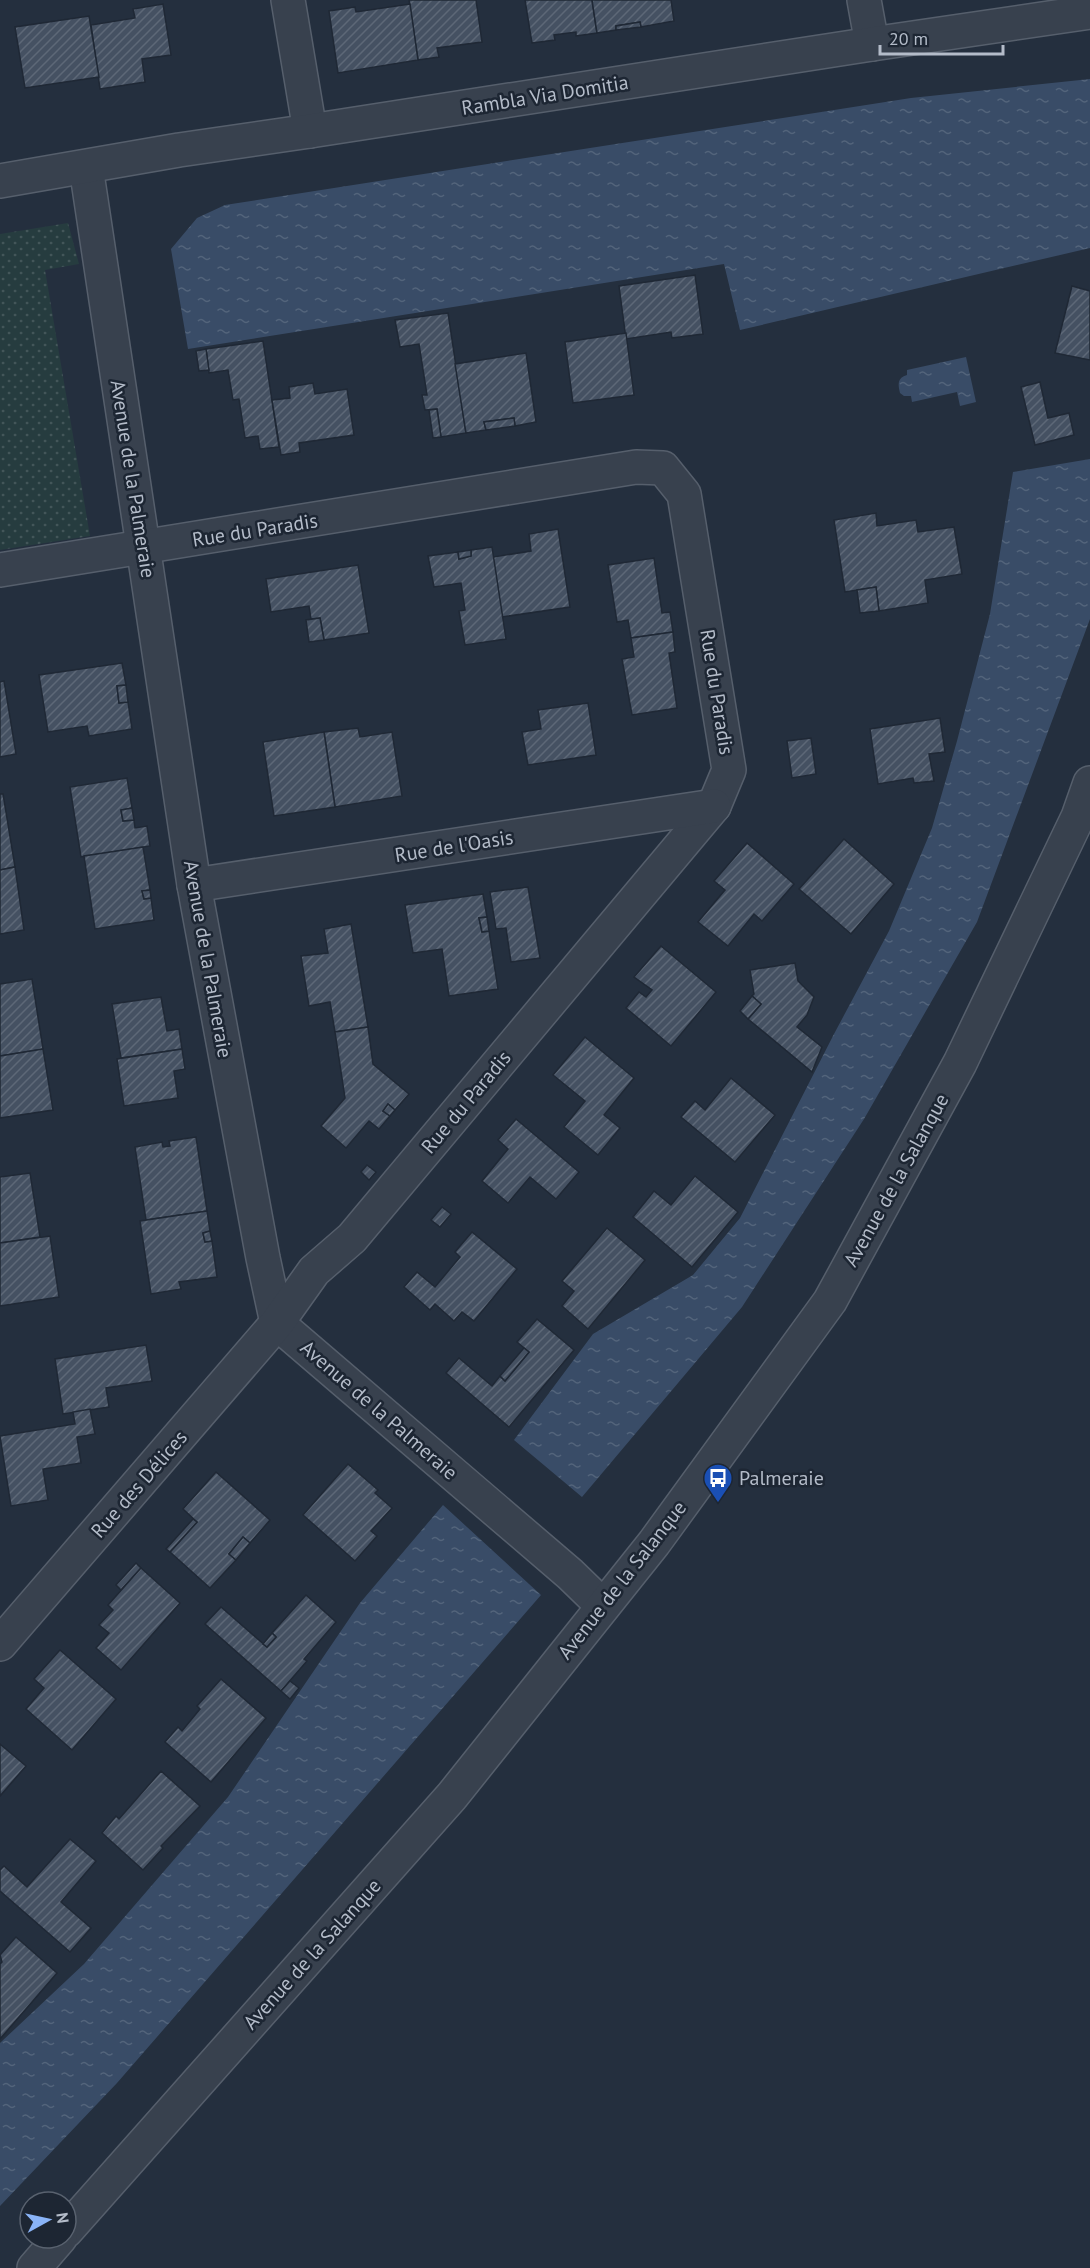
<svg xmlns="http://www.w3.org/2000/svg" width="1090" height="2268" font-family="'PT Sans',sans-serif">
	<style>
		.park { fill: url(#park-dots) }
		.water { fill: url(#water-ripples) }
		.building { fill: url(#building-hatch); stroke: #1f2835; stroke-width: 1.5 }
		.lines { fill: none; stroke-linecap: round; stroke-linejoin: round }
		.minor-casing { stroke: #565f6c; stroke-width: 36 }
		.minor { stroke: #38414e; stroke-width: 33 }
		.labels { text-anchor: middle; stroke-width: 5; stroke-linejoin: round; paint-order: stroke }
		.street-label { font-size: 20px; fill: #b4bcc9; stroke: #1d2633 }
		.poi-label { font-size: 20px; fill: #b4bcc9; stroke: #1d2633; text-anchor: start }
	</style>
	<defs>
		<pattern id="park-dots" width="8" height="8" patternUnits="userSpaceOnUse" patternTransform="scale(1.5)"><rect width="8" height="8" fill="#263c3f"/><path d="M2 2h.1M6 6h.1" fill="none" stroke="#435659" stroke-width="1.8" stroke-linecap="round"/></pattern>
		<pattern id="water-ripples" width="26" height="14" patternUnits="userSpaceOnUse" patternTransform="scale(1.5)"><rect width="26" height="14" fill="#394c67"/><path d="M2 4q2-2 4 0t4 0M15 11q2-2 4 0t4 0" fill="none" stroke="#53647b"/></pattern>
		<pattern id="building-hatch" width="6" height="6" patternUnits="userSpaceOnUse" patternTransform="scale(1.5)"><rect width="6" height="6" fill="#455162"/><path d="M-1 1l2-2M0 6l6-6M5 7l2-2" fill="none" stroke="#5d6877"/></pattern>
	</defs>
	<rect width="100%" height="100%" fill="#242f3e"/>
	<polygon class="park" points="68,223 79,264 45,270 90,536 0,550 0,234"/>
	<g class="water">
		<polygon points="1090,79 1090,248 740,330 724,264 188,349 171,249 197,218 225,205 911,98"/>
		<path d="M966 357 976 402 960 406 957 392 912 402 911 396H904L900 393C898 384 897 378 907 375V370Z"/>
		<polygon points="1090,459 1090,619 977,922 864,1119 742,1307 582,1497 514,1440 593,1334 693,1275 740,1218 834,1034 889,931 932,828 957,741 990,614 1013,472"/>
		<polygon points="443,1505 541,1595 117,2083 0,2206 0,2043 84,1964 228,1797 360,1603"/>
	</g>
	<g class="building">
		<polygon points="409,0 476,0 482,42 437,48 439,57 418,60"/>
		<polygon points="525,0 592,0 597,33 576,36 576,32 554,35 555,40 532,43"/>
		<polygon points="592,0 671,0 674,21 641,27 640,22 616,26 616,30 597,33"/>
		<polygon points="163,4 171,55 142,59 145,82 100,89 91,25 135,18 133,9"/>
		<polygon points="410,4 418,60 338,73 329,11 355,7 356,12"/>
		<polygon points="89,16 99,77 25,88 15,27"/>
		<polygon points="640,22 641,27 616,30 616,26"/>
		<polygon points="695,275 703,334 672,338 671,332 626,339 619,286"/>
		<polygon points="1072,286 1090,291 1090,360 1055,353"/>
		<polygon points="448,313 466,433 441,437 437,409 425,410 422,395 427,395 419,344 400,347 395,320"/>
		<polygon points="626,333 634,395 573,403 565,342"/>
		<polygon points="263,341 279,447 260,449 258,436 245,438 239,399 233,400 228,370 209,373 206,349"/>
		<polygon points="206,349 209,370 199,371 196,351"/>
		<polygon points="526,353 536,422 515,426 514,418 484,422 486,430 466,433 455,364"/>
		<polygon points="1040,382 1048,418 1069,413 1074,435 1035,445 1021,387"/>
		<polygon points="313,383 315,394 347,389 354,435 299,443 300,452 281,455 272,400 290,398 289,387"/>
		<polygon points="437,409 441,437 433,438 429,410"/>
		<polygon points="514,418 515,426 486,430 484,422"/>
		<polygon points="876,513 877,526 916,520 918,532 954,527 962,574 925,580 928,603 879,611 876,587 845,592 834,520"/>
		<polygon points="558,529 570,607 502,617 493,557 531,551 529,534"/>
		<polygon points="492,547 506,639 465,645 459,611 465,610 461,583 434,587 428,556 458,552 459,559 471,556 471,550"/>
		<polygon points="471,550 471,556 459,559 458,552"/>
		<polygon points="654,558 662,613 670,612 673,632 631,638 628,620 617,622 608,565"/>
		<polygon points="358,565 369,633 324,640 320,618 311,619 309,606 271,612 266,579"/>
		<polygon points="876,587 879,611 860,613 857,590"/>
		<polygon points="320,618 324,640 309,642 306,620"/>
		<polygon points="673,632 675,652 669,653 677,708 632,715 622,659 634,657 631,638"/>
		<polygon points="122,663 126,685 117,686 119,703 128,702 132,729 89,736 87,726 48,732 39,675"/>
		<polygon points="4,681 16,754 0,757 0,682"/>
		<polygon points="126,685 128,702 119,703 117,686"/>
		<polygon points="588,703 596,755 528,765 522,732 541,729 538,710"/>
		<polygon points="940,718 945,752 929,754 934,781 914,783 913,778 878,784 870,729"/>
		<polygon points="358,728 360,737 392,732 402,796 335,807 324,732"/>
		<polygon points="324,732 335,807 274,816 263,742"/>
		<polygon points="811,738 816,774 792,778 787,741"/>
		<polygon points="127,778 132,808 121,810 123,821 134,820 135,828 147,826 150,846 81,857 70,787"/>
		<polygon points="0,794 3,794 15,867 0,870"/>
		<polygon points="132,808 134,820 123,821 121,810"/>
		<polygon points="844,839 894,884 851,934 799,889"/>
		<polygon points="747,843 794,884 762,921 754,914 728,946 698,922 725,890 714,881"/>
		<polygon points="143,847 150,890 142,891 144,899 151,898 154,920 95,929 84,856"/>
		<polygon points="15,867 24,930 0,934 0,870"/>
		<polygon points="528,887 540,958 511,962 506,928 496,929 490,892"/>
		<polygon points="150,890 151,898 144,899 142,891"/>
		<polygon points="483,894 487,917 479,918 482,932 489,931 498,989 449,996 442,949 413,953 405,905"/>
		<polygon points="487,917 489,931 482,932 479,918"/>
		<polygon points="351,924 368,1027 335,1032 330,1002 309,1006 301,956 328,953 324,929"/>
		<polygon points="661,946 716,992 671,1046 626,1008 639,992 646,997 652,990 634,977"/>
		<polygon points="795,963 798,981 814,997 807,1015 797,1027 822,1047 812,1072 748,1019 761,1004 752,996 754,994 750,970"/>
		<polygon points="32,979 43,1049 0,1056 0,984"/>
		<polygon points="752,996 761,1004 748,1019 740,1011"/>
		<polygon points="161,997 167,1031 179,1029 182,1049 121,1058 112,1004"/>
		<polygon points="368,1027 373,1064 409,1094 395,1110 388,1104 383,1111 390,1116 379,1129 369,1121 346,1148 321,1126 345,1098 335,1032"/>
		<polygon points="585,1037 634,1078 604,1115 620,1128 598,1155 564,1127 585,1101 553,1075"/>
		<polygon points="43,1049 53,1110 0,1118 0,1056"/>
		<polygon points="182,1049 185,1069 174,1071 178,1098 124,1106 117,1059"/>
		<polygon points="731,1078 775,1115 735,1162 681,1117 695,1101 705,1110"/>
		<polygon points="388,1104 395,1110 390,1116 383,1111"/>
		<polygon points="516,1119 579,1172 556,1199 530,1177 508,1203 482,1181 508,1149 498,1140"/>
		<polygon points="196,1137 207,1211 146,1220 135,1147 162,1142 163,1147 170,1146 169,1141"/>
		<polygon points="367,1165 376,1172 369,1180 361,1172"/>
		<polygon points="30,1173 40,1237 0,1243 0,1177"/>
		<polygon points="695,1176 738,1212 692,1267 633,1217 654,1191 671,1205"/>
		<polygon points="442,1207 451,1214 440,1227 431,1220"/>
		<polygon points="207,1211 210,1231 203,1233 205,1242 212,1241 217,1277 179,1282 181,1289 151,1294 140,1221"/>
		<polygon points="607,1228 645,1260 588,1329 562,1306 574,1291 562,1281"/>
		<polygon points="210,1231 212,1241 205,1242 203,1233"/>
		<polygon points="472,1232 517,1269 474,1321 462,1312 454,1321 435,1304 430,1310 404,1287 417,1272 435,1287 460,1257 455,1252"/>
		<polygon points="50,1236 59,1297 0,1306 0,1243"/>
		<polygon points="537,1319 574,1350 509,1427 446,1373 459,1358 492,1386 500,1376 505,1381 529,1352 517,1342"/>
		<polygon points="146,1345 152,1381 106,1388 109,1407 63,1414 55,1359"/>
		<polygon points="524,1348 529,1352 505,1381 500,1376"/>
		<polygon points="90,1409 95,1434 77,1437 81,1463 43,1469 48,1500 11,1506 0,1436 75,1424 73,1412"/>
		<polygon points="348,1464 378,1490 375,1493 392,1508 371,1531 377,1536 355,1561 303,1515"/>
		<polygon points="216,1472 270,1520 250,1543 243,1537 229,1554 236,1560 210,1588 170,1552 197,1522 183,1509"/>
		<polygon points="193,1519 197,1522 170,1552 166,1549"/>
		<polygon points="243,1537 250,1543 236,1560 229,1554"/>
		<polygon points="136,1563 141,1568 121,1590 116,1585"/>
		<polygon points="141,1568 180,1603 121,1670 96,1648 109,1633 99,1625 113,1610 108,1605"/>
		<polygon points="306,1595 336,1622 304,1659 307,1661 281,1691 205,1624 221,1607 267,1647 276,1637 272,1633"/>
		<polygon points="272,1633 276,1637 267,1647 263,1644"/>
		<polygon points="60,1650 116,1699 72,1750 26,1709 44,1688 34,1679"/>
		<polygon points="221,1679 266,1718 211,1782 165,1742 178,1727 182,1731 200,1709 197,1706"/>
		<polygon points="290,1681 299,1688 290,1699 281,1691"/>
		<polygon points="0,1744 26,1766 0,1796"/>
		<polygon points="161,1771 200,1806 161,1846 163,1848 143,1870 102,1833 116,1816 119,1819"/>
		<polygon points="70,1839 96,1861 61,1902 91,1928 70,1952 0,1891 0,1870 4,1866 27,1887"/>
		<polygon points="16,1937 57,1973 0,2039 0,1964 2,1962 0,1955"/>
	</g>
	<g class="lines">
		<g class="minor-casing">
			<g id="minor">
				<polyline points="288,0 310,131"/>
				<polyline points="864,0 872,44"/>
				<polyline points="86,167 194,885 263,1258 277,1323 570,1574 603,1606"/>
				<polyline points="0,181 179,150 310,131 872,44 1090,12"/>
				<polyline points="0,570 636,467 663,468 684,494 729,770 714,806 352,1238 314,1271 277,1323 0,1644"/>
				<polyline points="194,885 714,806"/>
				<polyline points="66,2231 452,1796 654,1543 830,1301 960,1063 1078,817 1090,783"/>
				<polyline points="34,2268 60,2238"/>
			</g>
		</g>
		<use href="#minor" class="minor"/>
	</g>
	<defs>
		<g id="bus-pin" transform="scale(1.5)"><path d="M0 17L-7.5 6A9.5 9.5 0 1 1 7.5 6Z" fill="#1a4fb4" stroke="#1d2633"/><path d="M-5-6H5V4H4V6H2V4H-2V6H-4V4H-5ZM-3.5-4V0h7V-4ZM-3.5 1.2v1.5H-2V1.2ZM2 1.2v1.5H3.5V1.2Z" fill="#fff"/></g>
	</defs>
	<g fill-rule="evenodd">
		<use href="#bus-pin" x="718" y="1478"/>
	</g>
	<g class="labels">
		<g class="street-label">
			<text transform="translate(545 95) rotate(-9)" y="7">Rambla Via Domitia</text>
			<text transform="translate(133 479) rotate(81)" y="7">Avenue de la Palmeraie</text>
			<text transform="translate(255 530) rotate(-9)" y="7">Rue du Paradis</text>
			<text transform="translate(717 692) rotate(81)" y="7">Rue du Paradis</text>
			<text transform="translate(454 846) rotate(-9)" y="7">Rue de l'Oasis</text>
			<text transform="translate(208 959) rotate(80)" y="7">Avenue de la Palmeraie</text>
			<text transform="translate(466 1102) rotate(-50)" y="7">Rue du Paradis</text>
			<text transform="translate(896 1180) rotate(-61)" y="7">Avenue de la Salanque</text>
			<text transform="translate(379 1410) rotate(41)" y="7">Avenue de la Palmeraie</text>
			<text transform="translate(139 1484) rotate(-49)" y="7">Rue des Délices</text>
			<text transform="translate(622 1580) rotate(-52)" y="7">Avenue de la Salanque</text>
			<text transform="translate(312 1954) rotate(-48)" y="7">Avenue de la Salanque</text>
		</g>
		<g class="poi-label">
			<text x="739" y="1485">Palmeraie</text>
		</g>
	</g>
	<g transform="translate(48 2220) rotate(82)"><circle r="28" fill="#1d2633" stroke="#59626f" stroke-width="1.5"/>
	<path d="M0-4.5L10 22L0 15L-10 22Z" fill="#8ab4f8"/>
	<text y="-9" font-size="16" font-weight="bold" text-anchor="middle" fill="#b4bcc9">N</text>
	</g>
	<path d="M880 45v9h123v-9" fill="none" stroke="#b4bcc9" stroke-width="3"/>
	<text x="889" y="45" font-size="18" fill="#b4bcc9" stroke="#1d2633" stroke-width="4.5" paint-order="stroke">20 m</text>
</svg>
